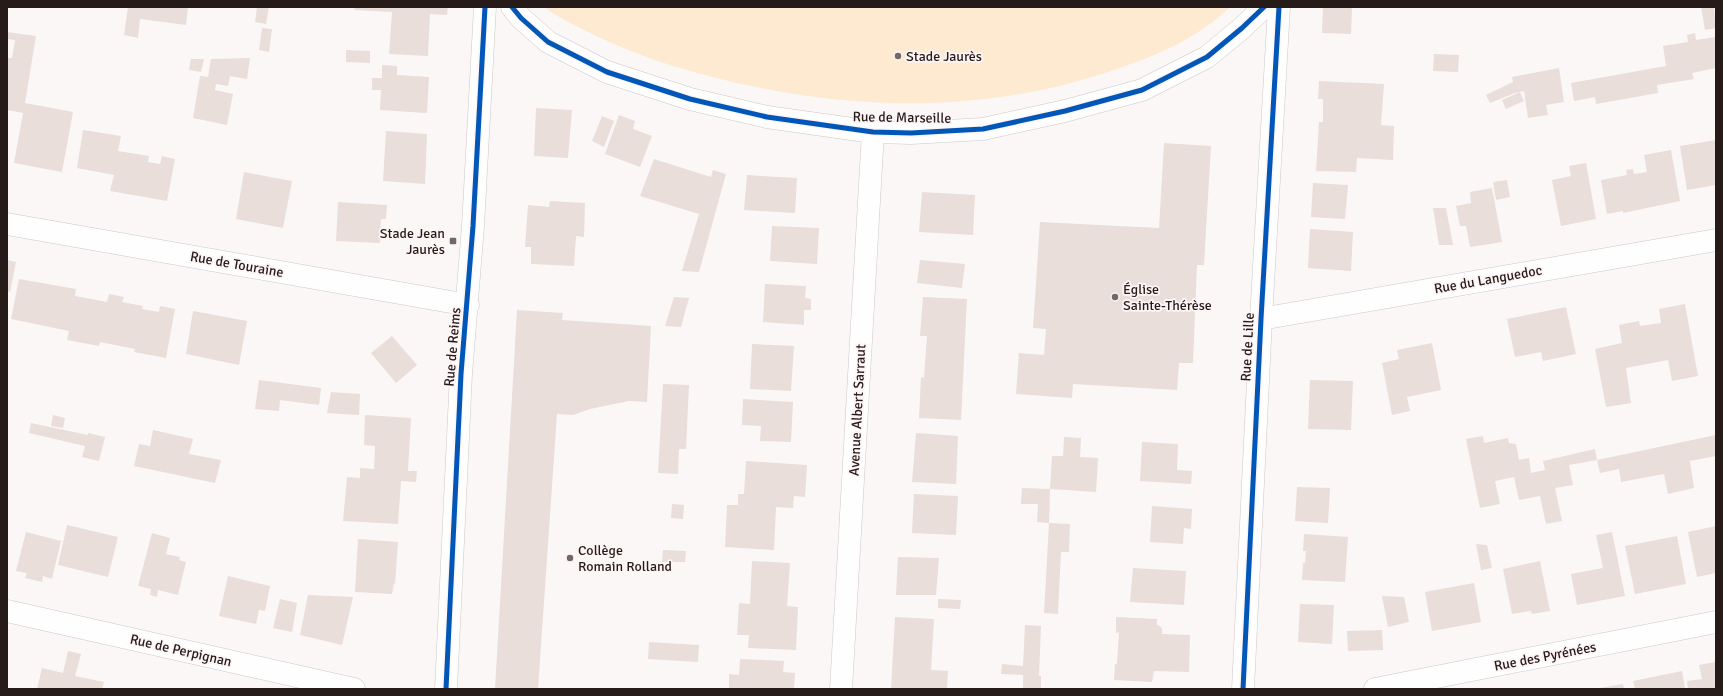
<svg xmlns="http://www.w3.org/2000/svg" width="1723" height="696" font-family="Signika,sans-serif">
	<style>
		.green { fill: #fdead1 }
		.building { fill: #e9ded9 }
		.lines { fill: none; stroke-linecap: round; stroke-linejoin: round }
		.minor-casing { stroke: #cfc7c7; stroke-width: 23 }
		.minor { stroke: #fefefe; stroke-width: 22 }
		.cycleway-casing { stroke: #fdf5f5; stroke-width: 8 }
		.cycleway { stroke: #0057b8; stroke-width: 5 }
		.poi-dot { fill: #716867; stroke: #fdf5f5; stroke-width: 1.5 }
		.labels { text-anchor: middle; stroke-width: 3.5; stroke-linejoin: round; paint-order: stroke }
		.poi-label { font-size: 14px; fill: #271b1a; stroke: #fdf5f5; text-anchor: start }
		.street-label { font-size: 14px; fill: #271b1a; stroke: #fdf5f5 }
	</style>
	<rect width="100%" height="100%" fill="#fbf7f7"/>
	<path class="green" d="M544 7H1230C1198 38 1158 55 1117 69 970 120 819 110 673 66 638 55 605 41 572 24 563 19 553 14 544 7Z"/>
	<g class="building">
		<polygon points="128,7 188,7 186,25 140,19 138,38 124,35"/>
		<polygon points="257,7 269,7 266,24 255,22"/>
		<polygon points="355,7 448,7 447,15 430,14 428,56 389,54 392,12 354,10"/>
		<polygon points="1323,7 1352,7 1351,34 1322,33"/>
		<polygon points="1701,7 1714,7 1716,28 1705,30"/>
		<polygon points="262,28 272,29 269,52 259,50"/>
		<polygon points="7,32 36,36 25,103 73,112 62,172 14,163 23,113 7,110 7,58 12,58 15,40 7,39"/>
		<polygon points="1695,33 1696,40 1716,37 1716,68 1692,73 1694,79 1657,85 1658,93 1596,104 1595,97 1574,101 1571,83 1666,66 1663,46 1688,42 1687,35"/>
		<polygon points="346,50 370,51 370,63 346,62"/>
		<polygon points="1434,54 1459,55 1458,72 1433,71"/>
		<polygon points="250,58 247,79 230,76 228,86 216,84 215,90 233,94 227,125 193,118 200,76 208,77 211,59"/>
		<polygon points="191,59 204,59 201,72 189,70"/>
		<polygon points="382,65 397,66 397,75 429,77 427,113 380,110 381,90 372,90 372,78 382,78"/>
		<polygon points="1559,68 1564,102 1546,105 1548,115 1528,118 1524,91 1515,93 1490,103 1486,95 1513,82 1512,77"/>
		<polygon points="1319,81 1384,84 1381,125 1394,126 1393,160 1357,158 1356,172 1316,171 1319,122 1323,122 1323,99 1318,99"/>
		<polygon points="1520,92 1524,101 1506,109 1502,100"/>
		<polygon points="536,108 572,110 568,158 534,156"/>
		<polygon points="619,115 635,121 633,129 652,136 640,167 605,154"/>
		<polygon points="602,116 614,121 604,147 592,141"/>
		<polygon points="83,130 121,136 118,151 149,156 148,162 160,164 162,156 175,159 167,201 110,191 114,175 77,168"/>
		<polygon points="386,131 427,134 425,184 383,181"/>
		<polygon points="1716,140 1716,185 1687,190 1680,146"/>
		<polygon points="1164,143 1211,146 1204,265 1197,265 1193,363 1179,363 1177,390 1073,384 1072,398 1016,394 1019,353 1044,355 1046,329 1033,328 1040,222 1159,228"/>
		<polygon points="1671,150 1680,201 1623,213 1623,211 1607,214 1601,180 1627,175 1626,170 1633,169 1634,174 1647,172 1644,155"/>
		<polygon points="654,159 711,177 713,170 726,174 699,272 682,271 699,214 640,196"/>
		<polygon points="1586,163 1596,219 1561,226 1552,180 1571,176 1569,166"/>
		<polygon points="244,172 292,181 283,228 236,219"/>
		<polygon points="747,175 797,178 795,213 744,210"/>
		<polygon points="1507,180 1510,197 1496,200 1493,182"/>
		<polygon points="1313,183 1348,185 1345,219 1311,217"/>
		<polygon points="1492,188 1502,242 1470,247 1466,226 1460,226 1456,206 1471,203 1470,192"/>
		<polygon points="922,192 975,195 973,235 919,232"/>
		<polygon points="550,201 585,203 584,237 576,236 574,266 531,264 531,247 525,247 528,205 549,207"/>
		<polygon points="338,202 387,205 386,219 381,219 380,243 336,241"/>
		<polygon points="1433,208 1446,208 1453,245 1439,245"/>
		<polygon points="772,226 819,228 817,264 770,261"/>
		<polygon points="1310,229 1353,232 1351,271 1308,268"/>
		<polygon points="7,260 16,262 10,292 7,291"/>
		<polygon points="920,260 965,264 962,288 917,283"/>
		<polygon points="19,279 76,289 75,296 107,302 109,294 124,297 122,302 143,306 142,309 159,312 160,306 175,309 166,358 134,352 135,349 100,342 99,346 67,340 69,331 11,319"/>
		<polygon points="765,284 806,286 805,298 811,299 811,310 804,310 804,325 763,322"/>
		<polygon points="674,297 689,298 681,327 665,326"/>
		<polygon points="923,297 967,299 961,420 919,418 921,377 924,378 927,336 920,336"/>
		<polygon points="1685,304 1698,376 1672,381 1668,360 1626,368 1631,403 1606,407 1595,349 1622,343 1619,325 1639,321 1640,326 1661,323 1659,309"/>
		<polygon points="1566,307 1576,354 1543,361 1541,352 1515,357 1507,319"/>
		<polygon points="517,310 563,313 562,320 651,326 647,402 629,401 590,409 573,415 557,414 538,689 495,689"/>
		<polygon points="193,311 247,321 239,365 186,354"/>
		<polygon points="392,336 417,365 396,383 371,353"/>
		<polygon points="1432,343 1441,390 1407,397 1410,411 1392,415 1382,363 1399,359 1397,350"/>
		<polygon points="752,344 794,346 791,391 750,389"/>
		<polygon points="259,380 321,388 319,405 280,400 279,411 255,409"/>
		<polygon points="1310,380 1353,381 1351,430 1308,429"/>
		<polygon points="663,384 689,385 686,449 679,449 678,474 658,473"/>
		<polygon points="331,392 360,394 359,415 327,413"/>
		<polygon points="743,399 793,402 791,442 760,441 761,426 742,425"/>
		<polygon points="53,415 65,418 63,428 51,426"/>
		<polygon points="365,415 411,418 408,471 417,471 416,482 401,481 398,524 343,521 347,477 360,478 360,468 374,469 375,446 364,445"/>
		<polygon points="31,423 88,435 88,433 105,437 99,461 82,457 85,446 29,433"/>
		<polygon points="153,430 193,439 189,454 221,460 215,483 134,466 139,444 150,446"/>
		<polygon points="916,433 958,436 956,484 912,482"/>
		<polygon points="1716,435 1716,456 1690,461 1694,488 1668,494 1664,474 1621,482 1619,469 1600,473 1597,460"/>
		<polygon points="1483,436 1484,443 1508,438 1509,443 1516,444 1519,460 1529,458 1531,473 1545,470 1543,461 1595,449 1597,460 1569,465 1573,485 1555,488 1562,521 1546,524 1540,496 1519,500 1514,477 1495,481 1500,504 1480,508 1466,439"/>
		<polygon points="1064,437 1081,438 1080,457 1098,458 1096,492 1050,489 1052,456 1063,456"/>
		<polygon points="1142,442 1178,444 1177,470 1192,471 1191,484 1140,481"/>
		<polygon points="746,461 807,465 805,497 794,496 793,508 776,507 774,550 725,547 727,505 738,505 738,494 744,494"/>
		<polygon points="1297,487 1330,488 1328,523 1295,521"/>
		<polygon points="1022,488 1050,489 1049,523 1037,522 1038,504 1021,504"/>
		<polygon points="914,494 958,496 956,535 912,533"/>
		<polygon points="672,504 684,505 683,519 671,518"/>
		<polygon points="1152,506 1192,509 1191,529 1184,528 1183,544 1150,542"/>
		<polygon points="1049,523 1070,524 1069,552 1061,552 1058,614 1044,613"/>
		<polygon points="67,525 118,537 108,577 58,565"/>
		<polygon points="1716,526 1716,573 1697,577 1688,532"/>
		<polygon points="26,532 61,541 52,579 43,576 42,582 25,578 27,573 16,571"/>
		<polygon points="1612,532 1625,596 1577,605 1571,574 1603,568 1596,535"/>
		<polygon points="152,533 170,538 166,554 180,557 179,560 186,562 178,595 158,590 157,597 150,595 151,589 138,586"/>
		<polygon points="1304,534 1348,537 1345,582 1302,580 1303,563 1305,563 1306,551 1303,551"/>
		<polygon points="1677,536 1686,584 1635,594 1625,546"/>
		<polygon points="358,539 398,542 395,584 394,583 392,594 355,592"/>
		<polygon points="1476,544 1487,545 1492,568 1481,570"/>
		<polygon points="663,550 686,551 685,562 662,562"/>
		<polygon points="898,557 939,558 936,595 896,595"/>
		<polygon points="752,561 790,563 787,606 798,607 796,650 748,648 749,635 737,635 739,603 750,604"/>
		<polygon points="1540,561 1550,611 1532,614 1531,611 1512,614 1503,569"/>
		<polygon points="1133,568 1186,571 1184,605 1130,602"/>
		<polygon points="228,576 270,586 265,611 259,610 256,624 219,616"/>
		<polygon points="1474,583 1481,622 1432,631 1425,592"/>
		<polygon points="308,595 353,597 342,645 300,635"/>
		<polygon points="1382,596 1404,597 1409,622 1388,627"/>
		<polygon points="280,599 297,603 292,632 273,628"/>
		<polygon points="938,599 961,600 960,609 938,608"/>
		<polygon points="1300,604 1334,605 1332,644 1298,642"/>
		<polygon points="895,617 934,619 931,670 948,671 947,689 891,689"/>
		<polygon points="1116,617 1157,619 1157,625 1160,626 1162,629 1162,634 1190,635 1189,672 1154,671 1152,682 1114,680 1115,664 1117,664 1119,632 1116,633"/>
		<polygon points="1025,625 1041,626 1039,676 1041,676 1041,689 1023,689 1023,675 1001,674 1002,664 1023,666"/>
		<polygon points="1382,630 1383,650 1348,651 1347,631"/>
		<polygon points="649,642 699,645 698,662 648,659"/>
		<polygon points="68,651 81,654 75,676 104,682 102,689 37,689 42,668 63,673"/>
		<polygon points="740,659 784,661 783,672 795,673 794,689 729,689 729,674 739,675"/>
		<polygon points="1716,662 1716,689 1688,689 1687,681 1702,679 1699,665"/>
		<polygon points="1682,671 1685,689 1635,689 1633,681"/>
		<polygon points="1623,684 1624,689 1600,689 1600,688"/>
	</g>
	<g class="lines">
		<g class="minor-casing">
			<g id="minor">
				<polyline points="512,7 521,18 548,42 607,72 690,99 767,117 873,132 911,133 983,129 1065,111 1142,90 1207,57 1242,28 1264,7"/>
				<polyline points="7,224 468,305"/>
				<polyline points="1261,319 1716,240"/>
				<polyline points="7,611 354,689"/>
				<polyline points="446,689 461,374 473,226 485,7"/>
				<polyline points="841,689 873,132"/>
				<polyline points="1243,689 1261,319 1279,7"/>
				<polyline points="1375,689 1716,622"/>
			</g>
		</g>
		<use href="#minor" class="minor"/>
		<g class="cycleway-casing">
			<g id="cycleway">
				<polyline points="512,7 521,18 548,42 607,72 690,99 767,117 873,132 911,133 983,129 1065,111 1142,90 1207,57 1242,28 1264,7"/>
				<polyline points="446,689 461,374 473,226 485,7"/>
				<polyline points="1243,689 1261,319 1279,7"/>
			</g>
		</g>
		<use href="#cycleway" class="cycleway"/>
	</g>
	<g class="poi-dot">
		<circle cx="898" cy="56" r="4"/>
		<rect x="449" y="237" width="8" height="8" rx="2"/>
		<circle cx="1115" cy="297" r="4"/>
		<circle cx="570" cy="558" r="4"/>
	</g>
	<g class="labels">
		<g class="poi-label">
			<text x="906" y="61">Stade Jaurès</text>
			<text x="445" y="238" text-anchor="end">Stade Jean<tspan x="445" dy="16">Jaurès</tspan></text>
			<text x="1123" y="294">Église<tspan x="1123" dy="16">Sainte-Thérèse</tspan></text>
			<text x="578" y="555">Collège<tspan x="578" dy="16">Romain Rolland</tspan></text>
		</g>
		<g class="street-label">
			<text transform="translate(902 117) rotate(1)" y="5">Rue de Marseille</text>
			<text transform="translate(237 264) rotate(10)" y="5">Rue de Touraine</text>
			<text transform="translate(1488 279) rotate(-10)" y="5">Rue du Languedoc</text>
			<text transform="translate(452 347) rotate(-85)" y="5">Rue de Reims</text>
			<text transform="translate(1247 347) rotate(-87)" y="5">Rue de Lille</text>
			<text transform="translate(857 410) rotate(-87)" y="5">Avenue Albert Sarraut</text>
			<text transform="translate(181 650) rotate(13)" y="5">Rue de Perpignan</text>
			<text transform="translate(1545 656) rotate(-11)" y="5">Rue des Pyrénées</text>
		</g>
	</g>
	<rect width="1723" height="696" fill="none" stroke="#271b1a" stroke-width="16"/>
</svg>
